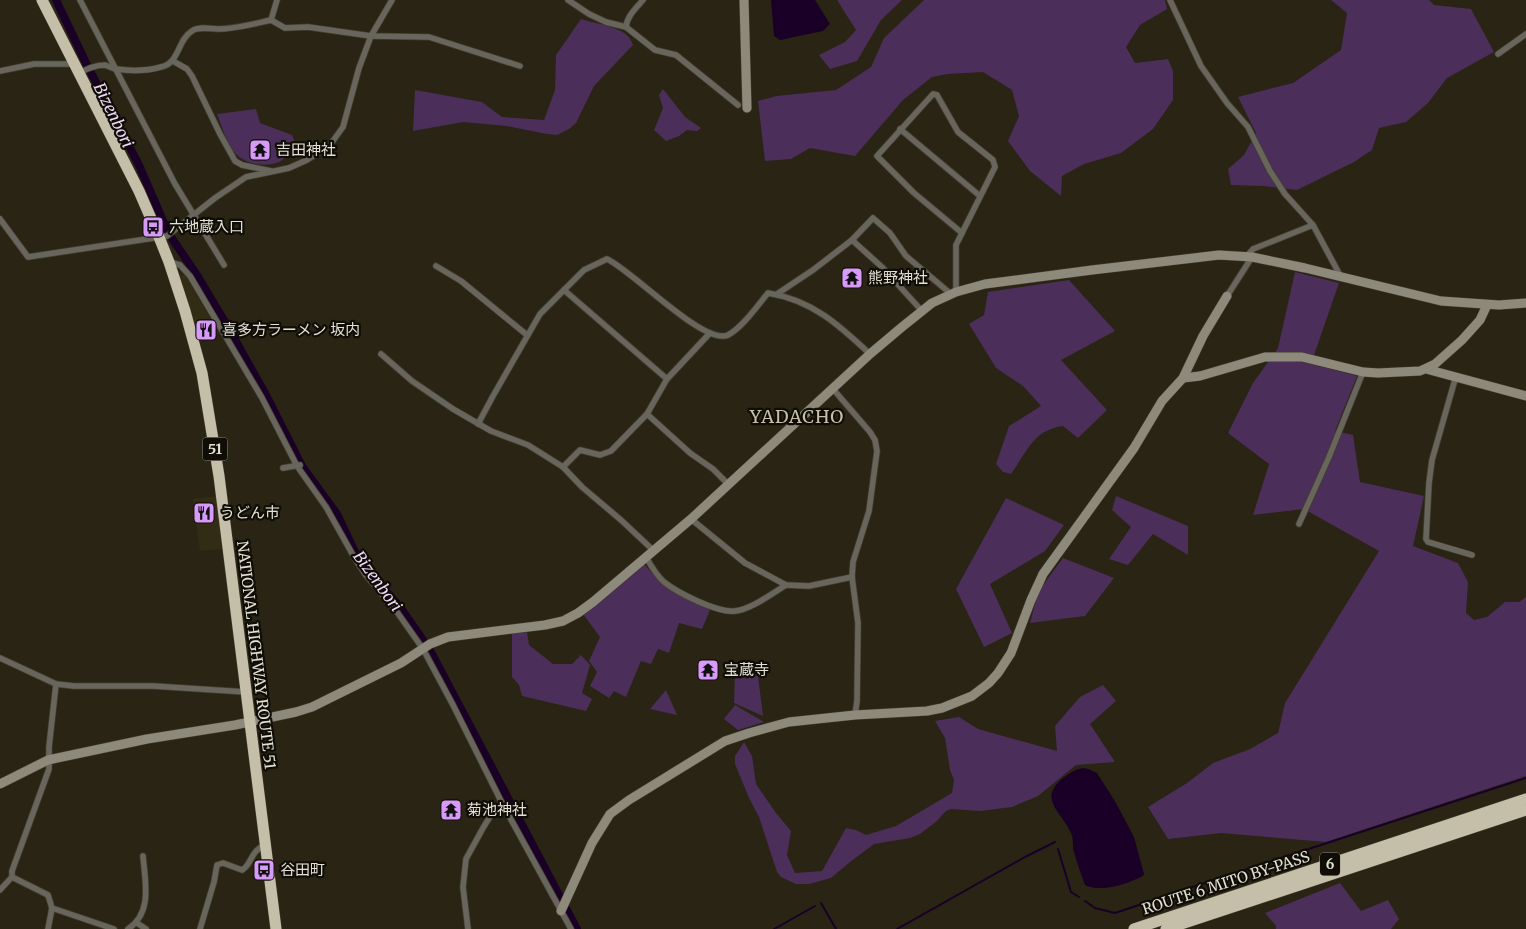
<svg xmlns="http://www.w3.org/2000/svg" width="1526" height="929" font-family="Merriweather,'Noto Sans JP',serif">
	<style>
		.built { fill: #332c14 }
		.green { fill: #4b2e59 }
		.water { fill: #1a0027 }
		.lines { fill: none; stroke-linecap: round; stroke-linejoin: round }
		.stream { stroke: #1a0027; stroke-width: 2 }
		.canal { stroke: #1a0027; stroke-width: 8 }
		.street-casing { stroke: #433e2e; stroke-width: 7 }
		.secondary-casing { stroke: #433e2e; stroke-width: 10 }
		.highway-casing { stroke: #433e2e; stroke-width: 12 }
		.street { stroke: #67655c; stroke-width: 5.5 }
		.secondary { stroke: #8d897b; stroke-width: 9 }
		.highway { stroke: #c5bfaa; stroke-width: 11 }
		.labels { text-anchor: middle; stroke-width: 4.5; stroke-linejoin: round; paint-order: stroke }
		.shield { fill: #0f0d06; stroke: #a3a197; stroke-width: 1 }
		.shield-label { font-size: 14px; font-weight: bold; fill: #e3e0d5 }
		.poi-label { font-size: 15px; fill: #e3e0d5; stroke: #0f0d06; text-anchor: start }
		.street-label { font-size: 15px; fill: #e3e0d5; stroke: #0f0d06 }
		.water-label { font-size: 16px; font-style: italic; fill: #eedafa; stroke: #0f0d06 }
		.quarter-label { font-size: 18px; letter-spacing: 1px; fill: #c6c0ab; stroke: #0f0d06 }
	</style>
	<rect width="100%" height="100%" fill="#292413"/>
	<g class="built">
		<polygon points="178,275 185,275 219,333 199,341"/>
		<polygon points="216,496 222,549 200,551 193,499"/>
	</g>
	<g class="green">
		<polygon points="837,0 902,0 881,20 857,61 830,69 819,55 845,42 856,30"/>
		<polygon points="924,0 1165,0 1167,9 1140,25 1126,47 1135,63 1168,59 1173,71 1173,100 1153,129 1121,153 1084,164 1062,176 1061,196 1030,171 1008,141 1019,116 1012,90 983,72 948,74 932,77 903,100 855,156 810,148 791,159 765,161 758,101 776,96 836,90 871,67 884,38"/>
		<polygon points="1331,0 1429,0 1434,5 1471,9 1494,52 1447,78 1428,103 1406,122 1379,128 1372,150 1354,162 1297,190 1263,186 1231,185 1228,169 1244,155 1256,133 1238,97 1293,83 1341,50 1347,13"/>
		<path d="M581 19C598 25 628 26 633 45L594 86 576 123 569 129 557 135 547 134 507 126 463 122 413 131 415 90 482 102 502 117 544 120 555 90 556 55Z"/>
		<polygon points="663,89 685,117 701,128 697,131 687,130 679,136 666,141 654,130 663,108 659,95"/>
		<path d="M256 109 260 123 292 135 296 146C291 151 285 159 279 162 264 168 245 164 235 153 226 143 222 126 217 114Z"/>
		<polygon points="1295,272 1339,283 1311,364 1357,376 1335,431 1353,435 1360,482 1424,496 1413,546 1458,563 1468,582 1466,613 1474,620 1487,617 1505,602 1519,602 1526,597 1526,776 1326,842 1221,833 1168,839 1148,807 1187,783 1213,763 1250,749 1278,733 1285,703 1379,551 1304,509 1253,515 1269,464 1228,433 1253,383 1278,348"/>
		<path d="M1069 280 1115 331 1061 360 1107 410 1078 438 1063 426C1033 430 1027 452 1011 474L1003 472 996 464 1009 426 1041 406 1023 386 996 368 969 324 984 315 988 292Z"/>
		<polygon points="1116,496 1188,526 1188,555 1153,534 1128,565 1109,559 1131,527 1112,510"/>
		<polygon points="1006,498 1064,525 1045,551 990,584 1012,633 984,647 956,589"/>
		<polygon points="1063,558 1114,578 1085,616 1030,623 1038,592"/>
		<polygon points="644,564 663,585 710,610 702,629 679,623 669,653 658,649 651,664 641,661 626,697 614,691 609,698 590,686 597,672 589,661 600,637 583,614"/>
		<polygon points="527,632 529,645 553,664 572,664 581,655 590,665 582,693 592,699 586,711 522,696 519,685 512,677 512,633"/>
		<polygon points="735,672 758,676 763,716 734,703"/>
		<polygon points="1103,685 1116,701 1090,724 1115,762 1076,765 1038,796 1012,807 980,811 951,809 946,811 937,821 920,834 910,838 874,844 850,862 831,878 809,884 796,884 781,877 777,872 759,817 749,798 735,764 735,756 744,742 752,756 756,784 776,813 791,831 787,855 795,873 822,871 846,828 856,830 866,835 896,826 952,793 954,780 950,770 945,738 935,721 959,717 978,729 1057,751 1055,726 1080,697"/>
		<polygon points="666,690 677,715 650,709"/>
		<polygon points="735,705 764,722 738,730 724,719"/>
		<polygon points="1340,883 1361,911 1388,900 1399,919 1391,929 1276,929 1276,926 1265,913"/>
	</g>
	<g class="water">
		<polygon points="771,0 815,0 830,24 823,31 780,40 774,36"/>
		<path d="M1084 768 1088 769 1097 773 1116 803 1134 837 1144 874 1143 876C1127 884 1102 893 1085 885 1081 874 1077 863 1074 852 1072 846 1074 839 1071 833 1062 812 1037 799 1063 778 1070 773 1075 769 1084 768Z"/>
	</g>
	<g class="lines">
		<g class="stream">
			<polyline points="1058,849 1071,892 1079,897"/>
			<polyline points="1168,895 1526,778"/>
			<polyline points="1085,901 1095,908 1115,913 1163,897"/>
			<polyline points="821,903 836,929"/>
			<polyline points="774,929 815,906"/>
			<polyline points="897,929 1025,857 1055,842"/>
		</g>
		<g class="canal">
			<polyline points="56,0 87,65 139,165 168,232"/>
			<polyline points="171,237 197,275 225,322 266,395 302,466 337,514 354,550 368,571 400,607 430,650 577,929"/>
		</g>
		<g class="street-casing">
			<g id="street">
				<polyline points="80,0 175,184 224,265"/>
				<polyline points="568,0 589,14 606,22 626,27 655,50 676,55 738,105"/>
				<polyline points="1170,0 1201,66 1227,103 1248,127 1270,171 1285,194 1313,225 1341,277"/>
				<polyline points="271,20 277,0"/>
				<path d="M626 27C627 16 636 8 643 0"/>
				<polyline points="1498,54 1526,34"/>
				<polyline points="173,61 187,69 192,76 220,134 235,161 242,165 271,171"/>
				<polyline points="0,71 34,64 75,64"/>
				<path d="M79 73C87 69 95 65 105 65 108 66 112 68 116 69 130 71 147 71 161 67 180 63 177 40 192 31 198 26 210 29 218 29 236 29 253 24 271 20L285 28 308 27 371 36 429 37 520 66"/>
				<polygon points="933,94 937,95 958,132 993,160 995,167 962,233 914,193 877,156"/>
				<polyline points="900,129 980,196"/>
				<polyline points="0,219 28,257 167,236 215,198 246,177 289,168 307,160 330,145 343,127 359,68 371,36 392,0"/>
				<polyline points="852,240 873,218 890,233 906,256 951,294"/>
				<polyline points="1246,257 1253,249 1313,225"/>
				<polyline points="170,262 180,265 190,276 262,398 297,466 326,507 354,557 365,574 397,612 423,649 453,705 502,803 571,929"/>
				<polyline points="436,266 461,281 527,335"/>
				<polyline points="564,290 667,379"/>
				<polyline points="956,292 956,245 962,233"/>
				<polyline points="777,294 813,270 852,240 883,268 922,311"/>
				<polyline points="1227,296 1252,257"/>
				<polyline points="381,354 412,381 453,409 491,431 528,445 563,467 582,487 621,520 654,551"/>
				<polyline points="1456,376 1432,460 1429,483 1426,539 1428,542 1472,555"/>
				<polyline points="833,389 870,432 875,440 877,451 869,511 853,562 852,577 858,623 857,701 855,715"/>
				<polyline points="647,414 690,453 713,469 728,484"/>
				<path d="M478 424 493 396 540 314 584 270 607 259C633 271 704 346 728 335 742 328 758 305 768 293 812 300 839 325 870 354"/>
				<polyline points="563,467 580,450 600,455 611,451 647,414 667,379 710,333"/>
				<polyline points="283,468 300,465"/>
				<polyline points="691,519 745,563 786,585 809,586 852,577"/>
				<polyline points="1299,524 1329,457 1363,372"/>
				<path d="M646 557C651 566 656 575 664 582 678 593 717 613 735 611 750 610 773 593 786 585"/>
				<polyline points="0,658 56,684 74,686 153,686 246,692"/>
				<polyline points="0,890 12,877"/>
				<polyline points="52,908 114,929"/>
				<polyline points="137,923 146,929"/>
				<polyline points="48,929 52,908 48,895 12,877 12,871 49,769 49,747 56,684"/>
				<path d="M128 929C153 913 145 881 143 856"/>
				<path d="M200 929 214 882 217 865 223 863 242 870C252 865 249 852 266 844"/>
				<polyline points="468,929 463,887 466,859 483,828 494,810 502,803"/>
			</g>
		</g>
		<g class="secondary-casing">
			<g id="secondary">
				<polyline points="744,0 747,108"/>
				<polyline points="1426,369 1526,396"/>
				<polyline points="1183,378 1200,376 1265,357 1302,357 1363,372 1378,373 1420,371 1435,364 1462,340 1480,320 1487,305"/>
				<polyline points="0,784 48,760 147,739 235,725 296,712 312,707 401,663 430,644 448,637 545,625 563,621 578,613 593,602 691,519 870,354 902,327 932,303 956,292 985,284 1092,270 1219,255 1252,257 1305,268 1441,301 1499,305 1526,303"/>
				<polyline points="561,911 592,843 610,814 629,800 725,741 749,733 789,722 855,715 927,711 942,708 972,696 989,683 998,673 1011,653 1031,600 1043,574 1134,448 1162,401 1183,378 1203,336 1227,296"/>
			</g>
		</g>
		<g class="highway-casing">
			<g id="highway">
				<polyline points="42,0 139,191 159,237 169,262 185,311 202,373 219,476 276,929"/>
				<polyline points="1134,929 1526,799"/>
				<polyline points="1166,929 1526,810"/>
			</g>
		</g>
		<use href="#street" class="street"/>
		<use href="#secondary" class="secondary"/>
		<use href="#highway" class="highway"/>
	</g>
	<defs>
		<g id="temple-square" transform="scale(1.125)"><rect x="-9" y="-9" width="18" height="18" rx="4" fill="#d89af8" stroke="#0f0d06"/><path d="M0-6L5-2H3V0L6.5 2.5H4V6H1.5V3h-3V6H-4V2.5H-6.5L-3 0V-2H-5Z" fill="#111"/></g>
		<g id="bus-square" transform="scale(1.125)"><rect x="-9" y="-9" width="18" height="18" rx="4" fill="#d89af8" stroke="#0f0d06"/><path d="M-5-6H5V4H4V6H2V4H-2V6H-4V4H-5ZM-3.5-4V0h7V-4ZM-3.5 1.2v1.5H-2V1.2ZM2 1.2v1.5H3.5V1.2Z" fill="#111"/></g>
		<g id="restaurant-square" transform="scale(1.125)"><rect x="-9" y="-9" width="18" height="18" rx="4" fill="#d89af8" stroke="#0f0d06"/><path d="M-5-6h1v4h1v-4h1v4h1v-4h1v5L-1.5 .5V6h-2V.5L-5-1ZM5-6V6H3V1.5H1.5Q1.5-4 5-6Z" fill="#111"/></g>
	</defs>
	<g fill-rule="evenodd">
		<use href="#temple-square" x="260" y="150"/>
		<use href="#bus-square" x="153" y="227"/>
		<use href="#temple-square" x="852" y="278"/>
		<use href="#restaurant-square" x="206" y="330"/>
		<use href="#restaurant-square" x="204" y="513"/>
		<use href="#temple-square" x="708" y="670"/>
		<use href="#temple-square" x="451" y="810"/>
		<use href="#bus-square" x="264" y="870"/>
	</g>
	<g class="labels">
		<g class="shield">
			<rect x="202.5" y="437.5" width="25" height="23" rx="4"/>
			<rect x="1320" y="852.5" width="20" height="23" rx="4"/>
		</g>
		<g class="shield-label">
			<text x="215" y="454">51</text>
			<text x="1330" y="869">6</text>
		</g>
		<g class="poi-label">
			<text x="276" y="155">吉田神社</text>
			<text x="169" y="232">六地蔵入口</text>
			<text x="868" y="283">熊野神社</text>
			<text x="222" y="335">喜多方ラーメン 坂内</text>
			<text x="220" y="518">うどん市</text>
			<text x="724" y="675">宝蔵寺</text>
			<text x="467" y="815">菊池神社</text>
			<text x="280" y="875">谷田町</text>
		</g>
		<g class="street-label">
			<text transform="translate(256 655) rotate(83)" y="5">NATIONAL HIGHWAY ROUTE 51</text>
			<text transform="translate(1226 883) rotate(-18)" y="5">ROUTE 6 MITO BY-PASS</text>
		</g>
		<g class="water-label">
			<text transform="translate(114 115) rotate(64)" y="6">Bizenbori</text>
			<text transform="translate(378 581) rotate(54)" y="6">Bizenbori</text>
		</g>
		<g class="quarter-label">
			<text x="797" y="423">YADACHO</text>
		</g>
	</g>
</svg>
